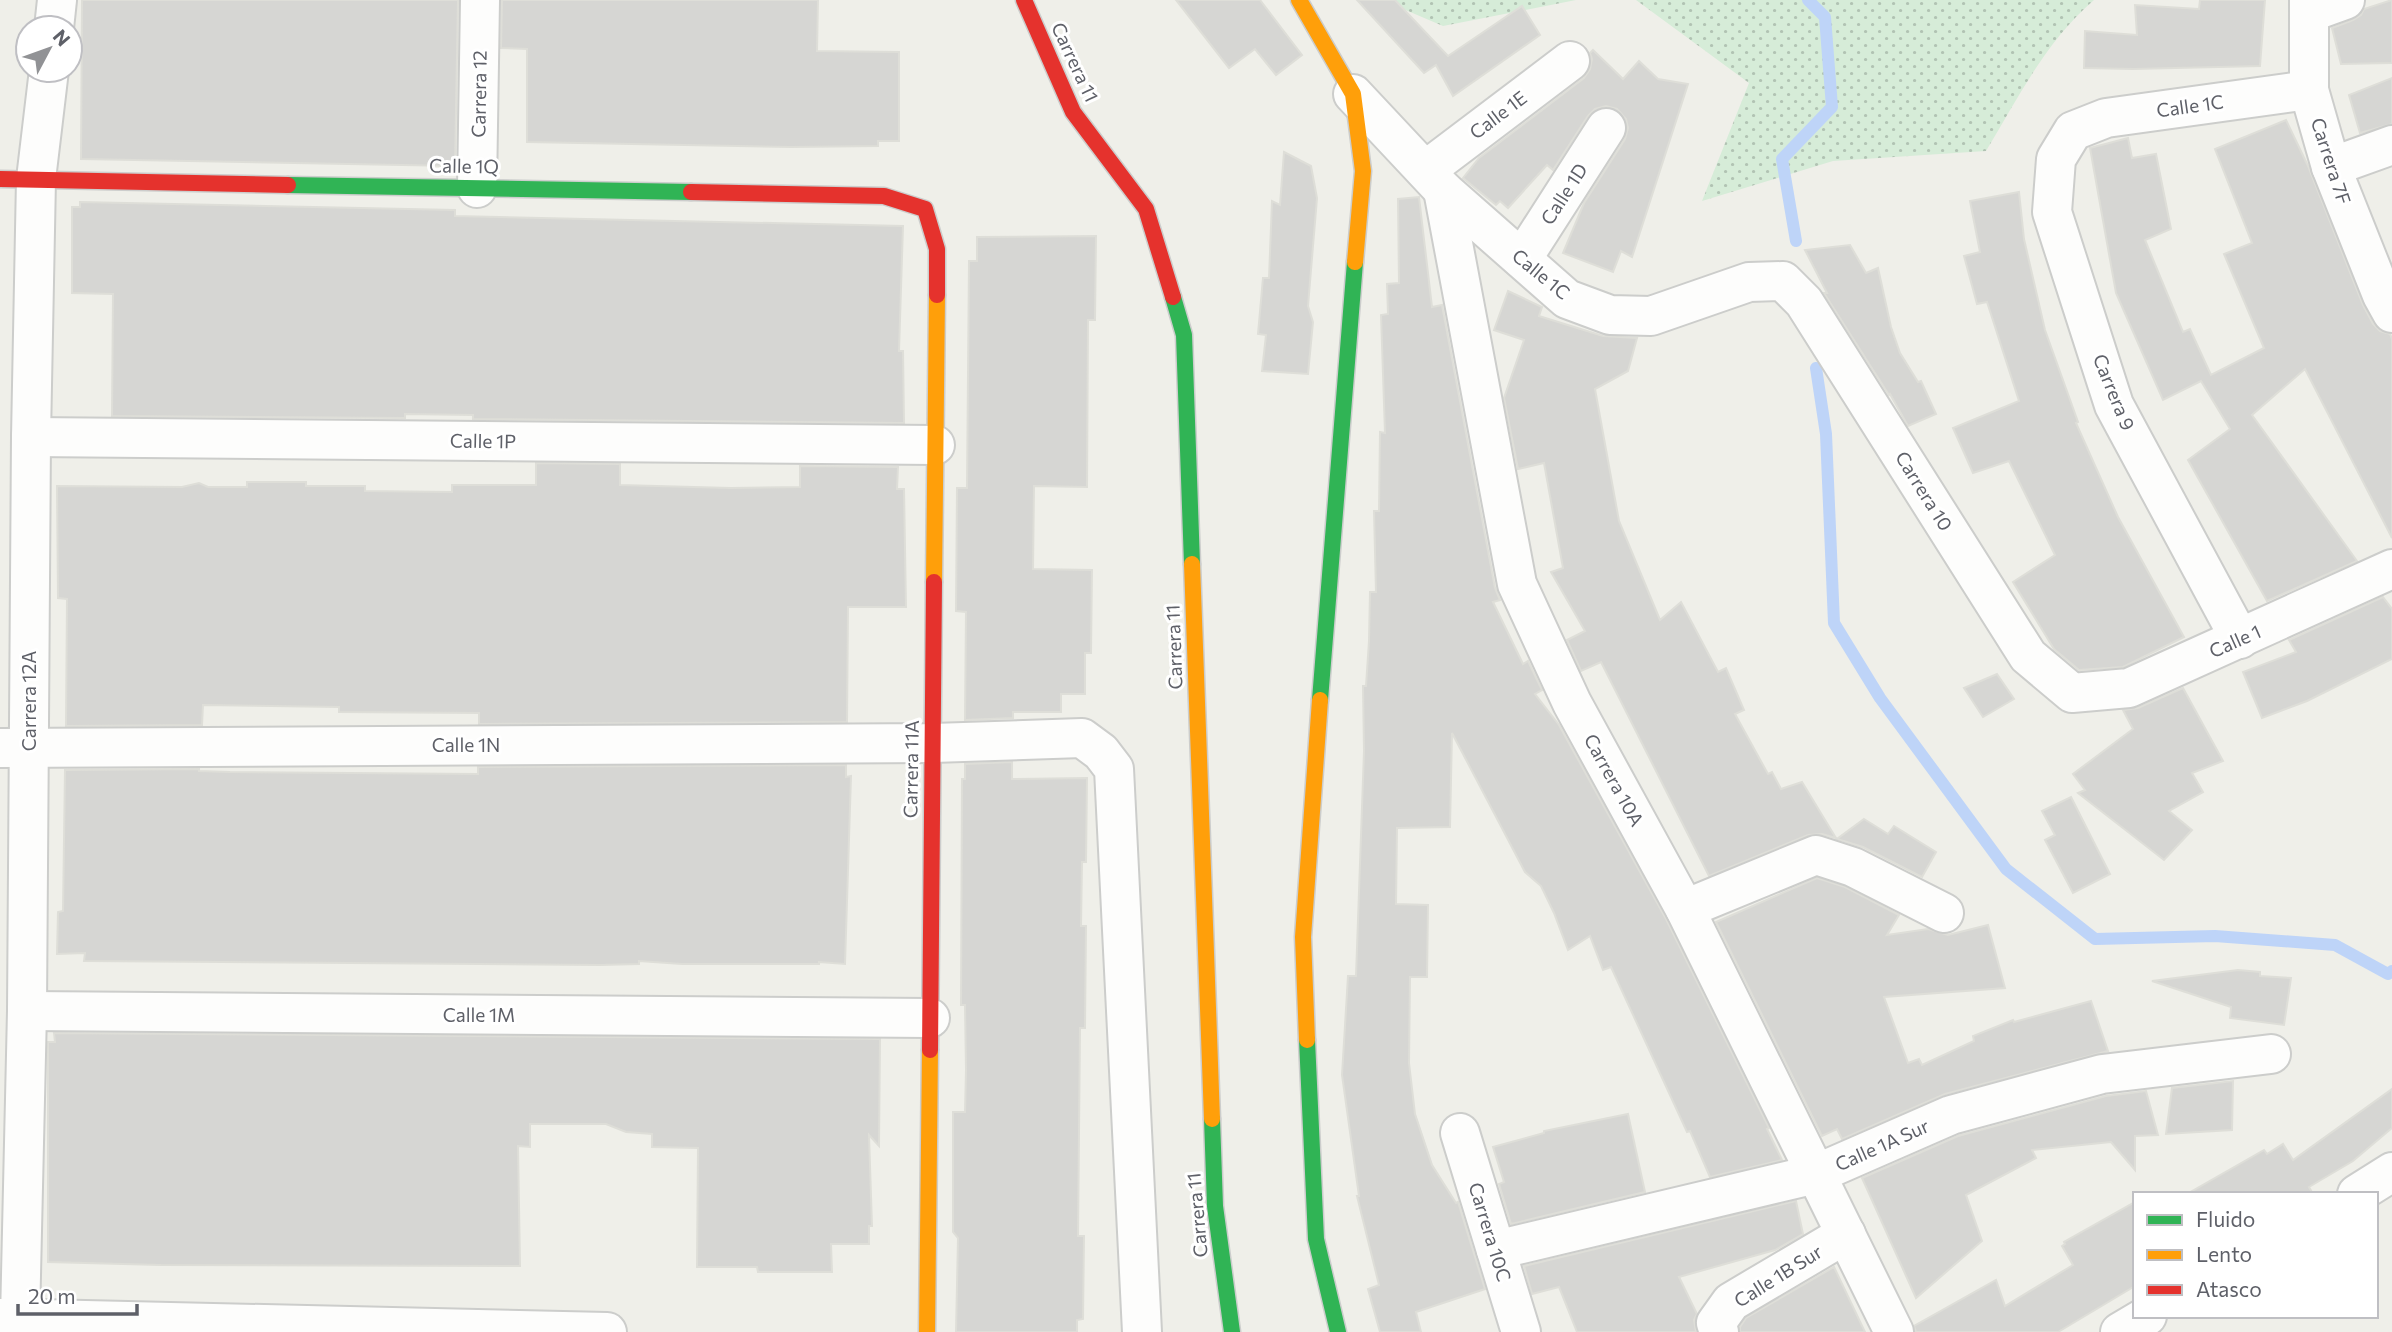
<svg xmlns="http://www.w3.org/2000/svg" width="2392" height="1332" font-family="Commissioner,sans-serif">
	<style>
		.grass { fill: url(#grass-dots) }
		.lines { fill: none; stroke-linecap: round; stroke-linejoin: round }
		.stream { stroke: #bed4f8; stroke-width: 12 }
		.building { fill: #d6d6d3; stroke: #deded8; stroke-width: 2 }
		.street-casing { stroke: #cccdcb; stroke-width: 42 }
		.fast-casing { stroke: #cccdcc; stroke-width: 19 }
		.slow-casing { stroke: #cccdcc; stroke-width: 19 }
		.jam-casing { stroke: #cccdcc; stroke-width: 19 }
		.street { stroke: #fdfdfc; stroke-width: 38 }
		.fast { stroke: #30b455; stroke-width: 16 }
		.slow { stroke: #ff9f0a; stroke-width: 16 }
		.jam { stroke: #e5322d; stroke-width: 16 }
		.labels { text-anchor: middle; stroke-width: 6; stroke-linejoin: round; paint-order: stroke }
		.street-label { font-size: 19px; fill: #5e6068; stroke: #fff }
	</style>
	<defs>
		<pattern id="grass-dots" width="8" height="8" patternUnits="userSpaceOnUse" patternTransform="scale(1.75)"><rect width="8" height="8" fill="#d6ecd8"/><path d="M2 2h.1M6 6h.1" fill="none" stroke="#b1c3b3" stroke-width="1.8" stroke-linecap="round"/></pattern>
	</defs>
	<rect width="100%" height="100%" fill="#efefe9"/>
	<g class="grass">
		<polygon points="1382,0 1576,0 1443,26"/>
		<path d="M1636 0H2094C2046 41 2018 98 1986 151L1833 161 1702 201 1749 83Z"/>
	</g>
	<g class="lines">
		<g class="stream">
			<polyline points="1796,241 1782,159 1832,107 1825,17 1808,0"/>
			<polyline points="1816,368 1826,434 1834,623 1880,698 2006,869 2095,939 2215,936 2335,945 2388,974 2392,971"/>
		</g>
	</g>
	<g class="building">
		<polygon points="82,0 458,0 455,166 81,159"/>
		<polygon points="502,0 818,0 817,51 899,52 899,141 878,141 878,146 791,147 527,142 527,49 501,48"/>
		<polygon points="1176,0 1260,0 1302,55 1276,75 1255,49 1229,68"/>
		<polygon points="1357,0 1395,0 1448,56 1522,6 1540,35 1453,96 1436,65 1424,73"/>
		<polygon points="2200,0 2265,0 2260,66 2133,69 2084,68 2085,31 2137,35 2135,5 2199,9"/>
		<polygon points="2392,0 2392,63 2341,64 2332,28 2353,20 2361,15 2364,9"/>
		<polygon points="1593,50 1623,79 1639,61 1658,79 1688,84 1632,257 1621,251 1613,272 1563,253 1584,203 1625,139 1628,128 1626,119 1617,109 1606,106 1595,109 1588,116 1553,170 1547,165 1508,208 1500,201 1496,205 1463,178 1479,158 1584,78 1590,69 1592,59 1590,53"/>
		<polygon points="2392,78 2392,124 2360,133 2349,95"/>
		<polygon points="2286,120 2308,166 2363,305 2373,324 2380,331 2390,334 2392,339 2392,538 2305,369 2252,415 2357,561 2267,601 2188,460 2230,429 2201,381 2163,400 2116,293 2090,148 2128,138 2132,158 2156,154 2171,229 2145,240 2183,332 2190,329 2211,375 2264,348 2224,254 2252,243 2215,149"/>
		<polygon points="1284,152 1311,166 1317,198 1308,306 1313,322 1308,374 1262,371 1266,335 1258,334 1263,278 1269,278 1272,201 1280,205"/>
		<polygon points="2019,192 2024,239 2045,330 2078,422 2076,423 2118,517 2184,637 2123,667 2079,670 2054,649 2013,582 2055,555 2009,461 1973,473 1953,428 2019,401 1987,302 1977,304 1964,256 1980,252 1970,201"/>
		<polygon points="1419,197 1432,307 1442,305 1495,588 1500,600 1493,602 1523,664 1528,661 1542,690 1535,694 1559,725 1666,919 1769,1128 1767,1129 1782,1160 1710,1177 1690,1131 1687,1132 1611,967 1603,970 1590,936 1568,950 1554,913 1541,886 1525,872 1452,733 1450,827 1397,828 1396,904 1428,905 1427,977 1410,977 1409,1063 1415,1114 1432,1165 1456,1203 1458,1202 1485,1289 1416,1312 1421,1332 1380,1332 1368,1289 1379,1285 1357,1196 1359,1196 1342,1075 1348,976 1356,976 1364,751 1363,686 1366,686 1369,641 1370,592 1376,592 1374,511 1379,511 1380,432 1385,433 1381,315 1388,314 1387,284 1399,283 1398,199"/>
		<polygon points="80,202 455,210 455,216 903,226 899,351 903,351 904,423 473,419 473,415 405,414 405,418 112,416 113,294 72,293 72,207 80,207"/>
		<polygon points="1096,236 1095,320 1088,320 1087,487 1034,486 1033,569 1092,570 1091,653 1085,653 1085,694 1061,694 1061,712 1013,712 1013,718 965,720 966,612 956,611 957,488 967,488 969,261 977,261 977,237"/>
		<polygon points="1850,245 1866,273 1878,268 1891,327 1900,353 1918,382 1921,381 1936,414 1908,426 1890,394 1889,395 1824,293 1827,293 1805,250"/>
		<polygon points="1508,291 1542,307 1539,316 1603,336 1637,338 1628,371 1595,389 1619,521 1660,620 1681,602 1718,672 1726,668 1744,710 1735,714 1768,774 1772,772 1781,789 1802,782 1836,838 1822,834 1808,835 1709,876 1601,662 1581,671 1567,640 1585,631 1551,572 1563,568 1544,463 1518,469 1504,398 1524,340 1494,330"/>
		<polygon points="536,463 620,464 620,485 731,488 800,487 800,466 898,467 897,489 904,489 906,607 848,607 847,722 479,724 479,713 339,712 339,707 203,705 202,725 66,726 67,599 58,598 57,486 182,487 199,483 208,487 247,487 247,482 306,482 306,486 365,486 365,491 452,492 452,485 536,485"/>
		<polygon points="2383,597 2392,609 2392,659 2307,701 2262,718 2243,672 2296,652 2289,640"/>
		<polygon points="1997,674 2014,699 1983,717 1964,688"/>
		<polygon points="2183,688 2223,761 2192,773 2203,792 2169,811 2192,830 2164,860 2078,793 2085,790 2073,774 2133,729 2123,710 2138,708"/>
		<polygon points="1012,762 1012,779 1087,778 1086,862 1082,862 1081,926 1086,926 1085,1028 1080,1028 1078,1236 1084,1236 1083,1319 1077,1320 1077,1332 956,1332 958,1238 953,1232 953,1112 965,1112 966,1070 965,1005 961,1005 962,779 965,779 965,764"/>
		<polygon points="846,765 846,777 851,776 845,964 819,962 819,964 682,964 639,961 639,964 600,965 84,961 85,953 57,954 58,912 63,911 65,770 199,769 199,771 230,772 478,774 478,767"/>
		<polygon points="2071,797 2110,874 2073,893 2045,840 2055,835 2042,811"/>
		<polygon points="1864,819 1888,834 1894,826 1936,852 1922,877 1863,847 1837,839"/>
		<polygon points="1817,878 1845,887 1899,915 1887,935 1928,929 1948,935 1988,925 2005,988 1884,997 1908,1063 1919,1059 1922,1065 1974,1041 1973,1036 2013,1020 2014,1022 2091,1001 2108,1051 1945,1094 1842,1139 1837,1129 1822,1136 1716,922"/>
		<polygon points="2238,970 2260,972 2260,976 2291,978 2284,1025 2230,1018 2231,1007 2152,981"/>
		<polygon points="54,1033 880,1039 879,1146 869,1135 872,1226 869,1226 869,1244 831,1244 832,1272 758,1272 757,1267 697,1267 698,1148 652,1147 652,1134 626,1132 606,1124 530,1124 530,1147 518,1146 520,1266 161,1265 48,1262 48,1042 55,1042"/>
		<polygon points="2233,1081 2232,1130 2166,1134 2172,1088"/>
		<polygon points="2392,1089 2392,1128 2353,1161 2309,1187 2313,1194 2187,1194 2264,1150 2267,1154 2283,1144 2293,1160"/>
		<polygon points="2146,1091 2158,1135 2135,1136 2135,1170 2111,1142 2032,1150 2036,1158 1966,1195 1982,1241 1916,1298 1862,1178 1958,1136 2106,1096"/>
		<polygon points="1628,1114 1645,1192 1511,1224 1499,1184 1504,1182 1493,1147 1544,1133 1544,1131"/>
		<polygon points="1796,1201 1803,1234 1775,1250 1679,1277 1697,1314 1694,1320 1696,1332 1577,1332 1559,1287 1532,1294 1524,1266"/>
		<polygon points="2135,1202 2135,1286 2058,1332 1916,1332 1914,1326 1996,1280 2005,1306 2073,1265 2062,1246 2065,1244 2064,1242"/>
		<polygon points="1834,1267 1865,1332 1740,1332 1740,1327 1746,1318"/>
	</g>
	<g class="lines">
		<g class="street-casing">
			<g id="street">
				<polyline points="2309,0 2309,90 2331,167 2382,295 2392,313"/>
				<polyline points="2309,13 2345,0"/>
				<polyline points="54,28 57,0"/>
				<polyline points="1353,94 1443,190 1567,299 1610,315 1651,316 1749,282 1783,281 1804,302 2028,656 2072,693 2129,688 2392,569"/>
				<polyline points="2331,167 2392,145"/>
				<polyline points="1426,170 1570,61"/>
				<polyline points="477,188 480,0"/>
				<polyline points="1443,190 1517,584 1572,703 1685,909 1894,1332"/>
				<polyline points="1522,259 1606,128"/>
				<polyline points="31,437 935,445"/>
				<polyline points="2240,639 2114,405 2052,212 2056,159 2073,131 2106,118 2309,90"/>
				<polyline points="0,748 933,743 1082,738 1101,752 1114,769 1142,1332"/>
				<polyline points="1685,909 1816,855 1853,867 1944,913"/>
				<polyline points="27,1011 930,1018"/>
				<polyline points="1460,1133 1521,1332"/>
				<polyline points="2357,1194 2392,1172"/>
				<polyline points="1496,1250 1816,1174 1951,1115 2102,1074 2271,1054"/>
				<polyline points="0,1318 607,1332"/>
				<polyline points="23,1332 20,1319 27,1011 31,437 36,179 49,70"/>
				<polyline points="1719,1332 1716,1323 1731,1302 1846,1234"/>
				<polyline points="2120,1332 2147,1316"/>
			</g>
		</g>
		<g class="fast-casing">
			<g id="fast">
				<polyline points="288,185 691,192"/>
				<polyline points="1173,297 1184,335 1192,564"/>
				<polyline points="1320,700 1355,262"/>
				<polyline points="1307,1040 1316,1239 1338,1332"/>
				<polyline points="1212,1119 1215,1206 1232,1332"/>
			</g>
		</g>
		<g class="slow-casing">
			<g id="slow">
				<polyline points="1299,0 1353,94 1363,171 1355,262"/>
				<polyline points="1192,564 1212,1119"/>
				<polyline points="934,582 937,295"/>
				<polyline points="1307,1040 1303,937 1320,700"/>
				<polyline points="927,1332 930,1050"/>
			</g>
		</g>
		<g class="jam-casing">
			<g id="jam">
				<polyline points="1024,0 1073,112 1146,209 1173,297"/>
				<polyline points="0,179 288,185"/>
				<polyline points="691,192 884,196 925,209 937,249 937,295"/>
				<polyline points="930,1050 934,582"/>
			</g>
		</g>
		<use href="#street" class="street"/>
		<use href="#fast" class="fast"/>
		<use href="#slow" class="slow"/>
		<use href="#jam" class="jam"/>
	</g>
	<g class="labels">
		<g class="street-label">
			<text transform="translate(1075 62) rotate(65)" y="7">Carrera 11</text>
			<text transform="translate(479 94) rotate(-89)" y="7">Carrera 12</text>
			<text transform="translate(2190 106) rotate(-8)" y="7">Calle 1C</text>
			<text transform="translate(1498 115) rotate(-37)" y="7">Calle 1E</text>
			<text transform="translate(2331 161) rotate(72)" y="7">Carrera 7F</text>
			<text transform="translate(464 166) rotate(1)" y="7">Calle 1Q</text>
			<text transform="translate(1564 194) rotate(-57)" y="7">Calle 1D</text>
			<text transform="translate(1541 274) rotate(39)" y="7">Calle 1C</text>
			<text transform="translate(2114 392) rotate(68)" y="7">Carrera 9</text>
			<text transform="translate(483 441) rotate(1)" y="7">Calle 1P</text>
			<text transform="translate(1924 491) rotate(58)" y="7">Carrera 10</text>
			<text transform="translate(2235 641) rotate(-24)" y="7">Calle 1</text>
			<text transform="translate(1174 647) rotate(-92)" y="7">Carrera 11</text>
			<text transform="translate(29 701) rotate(-90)" y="7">Carrera 12A</text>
			<text x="466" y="752">Calle 1N</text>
			<text transform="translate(911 769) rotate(-89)" y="7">Carrera 11A</text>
			<text transform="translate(1614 780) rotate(61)" y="7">Carrera 10A</text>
			<text x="479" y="1022">Calle 1M</text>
			<text transform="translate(1882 1145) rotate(-24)" y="7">Calle 1A Sur</text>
			<text transform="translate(1197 1215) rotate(-95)" y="7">Carrera 11</text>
			<text transform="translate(1490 1232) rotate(73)" y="7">Carrera 10C</text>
			<text transform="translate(1778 1276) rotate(-32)" y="7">Calle 1B Sur</text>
		</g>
	</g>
	<rect x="2133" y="1192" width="245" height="126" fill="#ffffff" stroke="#bfbfc3" stroke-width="2"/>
	<rect x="2147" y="1215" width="35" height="10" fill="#30b455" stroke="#bfbfc3" stroke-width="2"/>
	<text x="2196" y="1227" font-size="21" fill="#5e6068">Fluido</text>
	<rect x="2147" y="1250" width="35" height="10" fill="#ff9f0a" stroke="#bfbfc3" stroke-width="2"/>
	<text x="2196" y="1262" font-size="21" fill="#5e6068">Lento</text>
	<rect x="2147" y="1285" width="35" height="10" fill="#e5322d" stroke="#bfbfc3" stroke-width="2"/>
	<text x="2196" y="1297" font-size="21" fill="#5e6068">Atasco</text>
	<g transform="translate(49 49) rotate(49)"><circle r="33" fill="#ffffff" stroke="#bfbfc3" stroke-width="2"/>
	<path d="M0-5L12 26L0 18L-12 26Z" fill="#919295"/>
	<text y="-10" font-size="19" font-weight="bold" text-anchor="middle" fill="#5e6068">N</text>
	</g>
	<path d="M18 1304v10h119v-10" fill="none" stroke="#5e6068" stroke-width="3.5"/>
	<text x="28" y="1304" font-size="21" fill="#5e6068" stroke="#ffffff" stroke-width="5" paint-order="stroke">20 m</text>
</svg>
